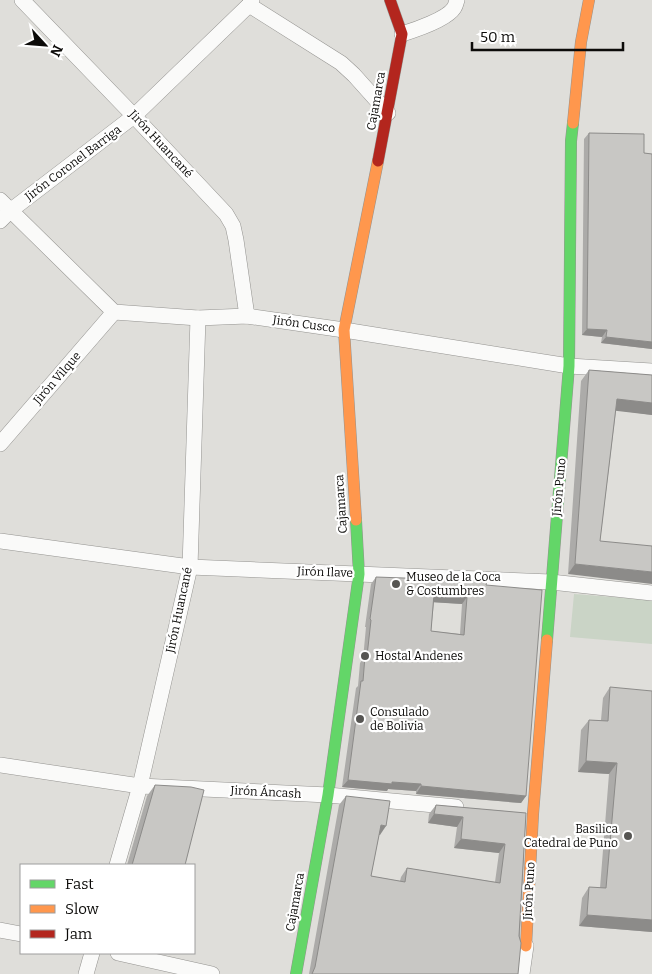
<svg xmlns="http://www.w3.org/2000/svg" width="652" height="974" font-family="Bitter,serif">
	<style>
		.green { fill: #cad4c6 }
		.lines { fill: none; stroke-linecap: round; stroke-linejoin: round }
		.street-casing { stroke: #949390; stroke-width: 16 }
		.fast-casing { stroke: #949390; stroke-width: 12 }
		.slow-casing { stroke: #949390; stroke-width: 12 }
		.jam-casing { stroke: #949390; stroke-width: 12 }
		.street { stroke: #fafaf9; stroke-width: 15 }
		.fast { stroke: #63d668; stroke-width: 11 }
		.slow { stroke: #ff974d; stroke-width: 11 }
		.jam { stroke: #b3261e; stroke-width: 11 }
		.wall { fill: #acaba9; fill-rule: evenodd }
		.shaded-wall { fill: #8c8b89 }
		.building { fill: #c8c7c4; stroke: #8c8b89; fill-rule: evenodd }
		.poi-dot { fill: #565552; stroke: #fff; stroke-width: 2 }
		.labels { text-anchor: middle; stroke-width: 4.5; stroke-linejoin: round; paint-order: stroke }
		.street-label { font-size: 12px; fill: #0c0b09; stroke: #fff }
		.poi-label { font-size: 12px; fill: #0c0b09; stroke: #fff; text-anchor: start }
	</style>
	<rect width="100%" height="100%" fill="#dfdeda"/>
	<polygon class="green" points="574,594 652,600 652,644 570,637"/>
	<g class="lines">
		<g class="street-casing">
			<g id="street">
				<polyline points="22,0 134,116 226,214 233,226 236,240 247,316"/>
				<polyline points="249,5 341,63 354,75 388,113"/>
				<path d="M402 34C415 30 447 19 454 8 456 5 456 3 457 0"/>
				<polyline points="0,200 114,312 198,318 247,316 344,330 569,366 652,371"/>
				<polyline points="0,221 10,211 134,116 249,5 252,0"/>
				<polyline points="0,444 114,312"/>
				<polyline points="0,541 190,567 551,582 652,593"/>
				<polyline points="0,765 140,786 328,795 456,807"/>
				<polyline points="117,865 140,786 190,567 198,318"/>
				<polyline points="0,930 21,934"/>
				<polyline points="118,953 212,974"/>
				<polyline points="86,974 92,953"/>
				<polyline points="522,974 526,946"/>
			</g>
		</g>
		<g class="fast-casing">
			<g id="fast">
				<polyline points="547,640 569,366 571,141 573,123"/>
				<polyline points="296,974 328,795 359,574 356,520"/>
			</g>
		</g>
		<g class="slow-casing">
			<g id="slow">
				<polyline points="573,123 581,42 589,0"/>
				<polyline points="356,520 344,330 378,161"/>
				<polyline points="526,946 533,814 547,640"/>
			</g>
		</g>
		<g class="jam-casing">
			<polyline id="jam" points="378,161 402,34 390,0"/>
		</g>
		<use href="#street" class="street"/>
		<use href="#fast" class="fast"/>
		<use href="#slow" class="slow"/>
		<use href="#jam" class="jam"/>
	</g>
	<g class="wall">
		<polygon points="589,133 644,153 652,154 652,349 601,343 602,337 582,335 584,139"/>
		<polygon points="589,370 652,375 652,415 616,410 600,541 568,574 581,381"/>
		<path d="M376 577 486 585 526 796 521 803 416 794V791L388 789 387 791 342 787 356 688 358 686 360 663 363 659 366 627H365L371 584ZM434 602 462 604 460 634 431 631Z"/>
		<polygon points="610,687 652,932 579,926 582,898 589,887 600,888 609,774 578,772 581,730 589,720 601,720 603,698"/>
		<polygon points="155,785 185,865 127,865 147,796"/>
		<polygon points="346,796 380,835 379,835 371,876 400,881 401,877 407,868 495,882 499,853 454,848 457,827 428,823 429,814 436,805 526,813 518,974 309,974 339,805"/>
	</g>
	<g class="shaded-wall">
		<polygon points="587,329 607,330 602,337 582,335"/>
		<polygon points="606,337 652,342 652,349 601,343"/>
		<polygon points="617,399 652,403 652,415 609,410"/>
		<polygon points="575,564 652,572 652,584 568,574"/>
		<polygon points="434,594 467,597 462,604 429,602"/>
		<polygon points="586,761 617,763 609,774 578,772"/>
		<polygon points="348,780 392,782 421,784 416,791 388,789 387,791 342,787"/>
		<polygon points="421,786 526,796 521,803 416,794"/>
		<polygon points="434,814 463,817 457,827 428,823"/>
		<polygon points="381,825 386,826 380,835 374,834"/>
		<polygon points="461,839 505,844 499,853 454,848"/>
		<polygon points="587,915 652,920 652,932 579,926"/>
	</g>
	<g class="building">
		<polygon points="589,133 644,134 644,153 652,154 652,342 606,337 607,330 587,329"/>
		<polygon points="589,370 652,375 652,403 617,399 600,541 652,546 652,572 575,564"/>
		<path d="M376 577 487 581 486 585 542 590 526 796 421 786V784L392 782V784L348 780 361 681H363L365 656H367L371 620 370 619ZM434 594 467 597 464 635 431 631Z"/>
		<polygon points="610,687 652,691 652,920 587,915 589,887 606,888 617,763 586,761 589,720 608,721"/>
		<polygon points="155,785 191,787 204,790 185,865 132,865"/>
		<polygon points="346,796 390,801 386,826 381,825 371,876 405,882 407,868 500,883 505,844 461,839 463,817 434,814 436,805 526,813 519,936 521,943 518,974 312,974 315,967"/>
	</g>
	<g class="poi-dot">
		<circle cx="396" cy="584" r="5"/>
		<circle cx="365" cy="656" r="5"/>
		<circle cx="360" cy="719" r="5"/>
		<circle cx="628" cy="836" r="5"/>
	</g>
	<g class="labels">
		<g class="street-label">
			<text transform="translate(376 101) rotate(-80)" y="4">Cajamarca</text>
			<text transform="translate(161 144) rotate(47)" y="4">Jirón Huancané</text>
			<text transform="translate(73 163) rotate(-37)" y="4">Jirón Coronel Barriga</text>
			<text transform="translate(304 324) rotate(8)" y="4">Jirón Cusco</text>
			<text transform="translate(57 378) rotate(-49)" y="4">Jirón Vilque</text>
			<text transform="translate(559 487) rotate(-85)" y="4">Jirón Puno</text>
			<text transform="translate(341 504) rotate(-94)" y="4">Cajamarca</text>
			<text transform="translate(325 572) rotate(2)" y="4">Jirón Ilave</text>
			<text transform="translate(179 610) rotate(-78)" y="4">Jirón Huancané</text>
			<text transform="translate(266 792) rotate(3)" y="4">Jirón Áncash</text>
			<text transform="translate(529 891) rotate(-87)" y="4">Jirón Puno</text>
			<text transform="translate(295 902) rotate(-80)" y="4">Cajamarca</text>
		</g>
		<g class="poi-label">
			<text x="406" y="581">Museo de la Coca<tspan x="406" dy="14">&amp; Costumbres</tspan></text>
			<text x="375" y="660">Hostal Andenes</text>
			<text x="370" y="716">Consulado<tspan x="370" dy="14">de Bolivia</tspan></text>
			<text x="618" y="833" text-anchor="end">Basilica<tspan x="618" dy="14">Catedral de Puno</tspan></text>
		</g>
	</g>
	<rect x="20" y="864" width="175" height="90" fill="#ffffff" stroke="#9e9d9d"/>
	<rect x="30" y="880" width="25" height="8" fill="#63d668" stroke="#9e9d9d"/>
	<text x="65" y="889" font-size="15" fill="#0c0b09">Fast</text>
	<rect x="30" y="905" width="25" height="8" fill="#ff974d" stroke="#9e9d9d"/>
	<text x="65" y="914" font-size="15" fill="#0c0b09">Slow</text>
	<rect x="30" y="930" width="25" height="8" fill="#b3261e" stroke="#9e9d9d"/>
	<text x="65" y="939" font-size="15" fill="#0c0b09">Jam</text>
	<g transform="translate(45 45) rotate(116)" stroke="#ffffff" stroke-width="4" paint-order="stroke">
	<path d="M0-4L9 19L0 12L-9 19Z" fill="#0c0b09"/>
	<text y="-8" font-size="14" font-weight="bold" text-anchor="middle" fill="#0c0b09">N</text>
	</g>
	<path d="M472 42v8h151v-8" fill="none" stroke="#0c0b09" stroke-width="2.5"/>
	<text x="480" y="42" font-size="15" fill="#0c0b09" stroke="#ffffff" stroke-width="4" paint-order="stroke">50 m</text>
</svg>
